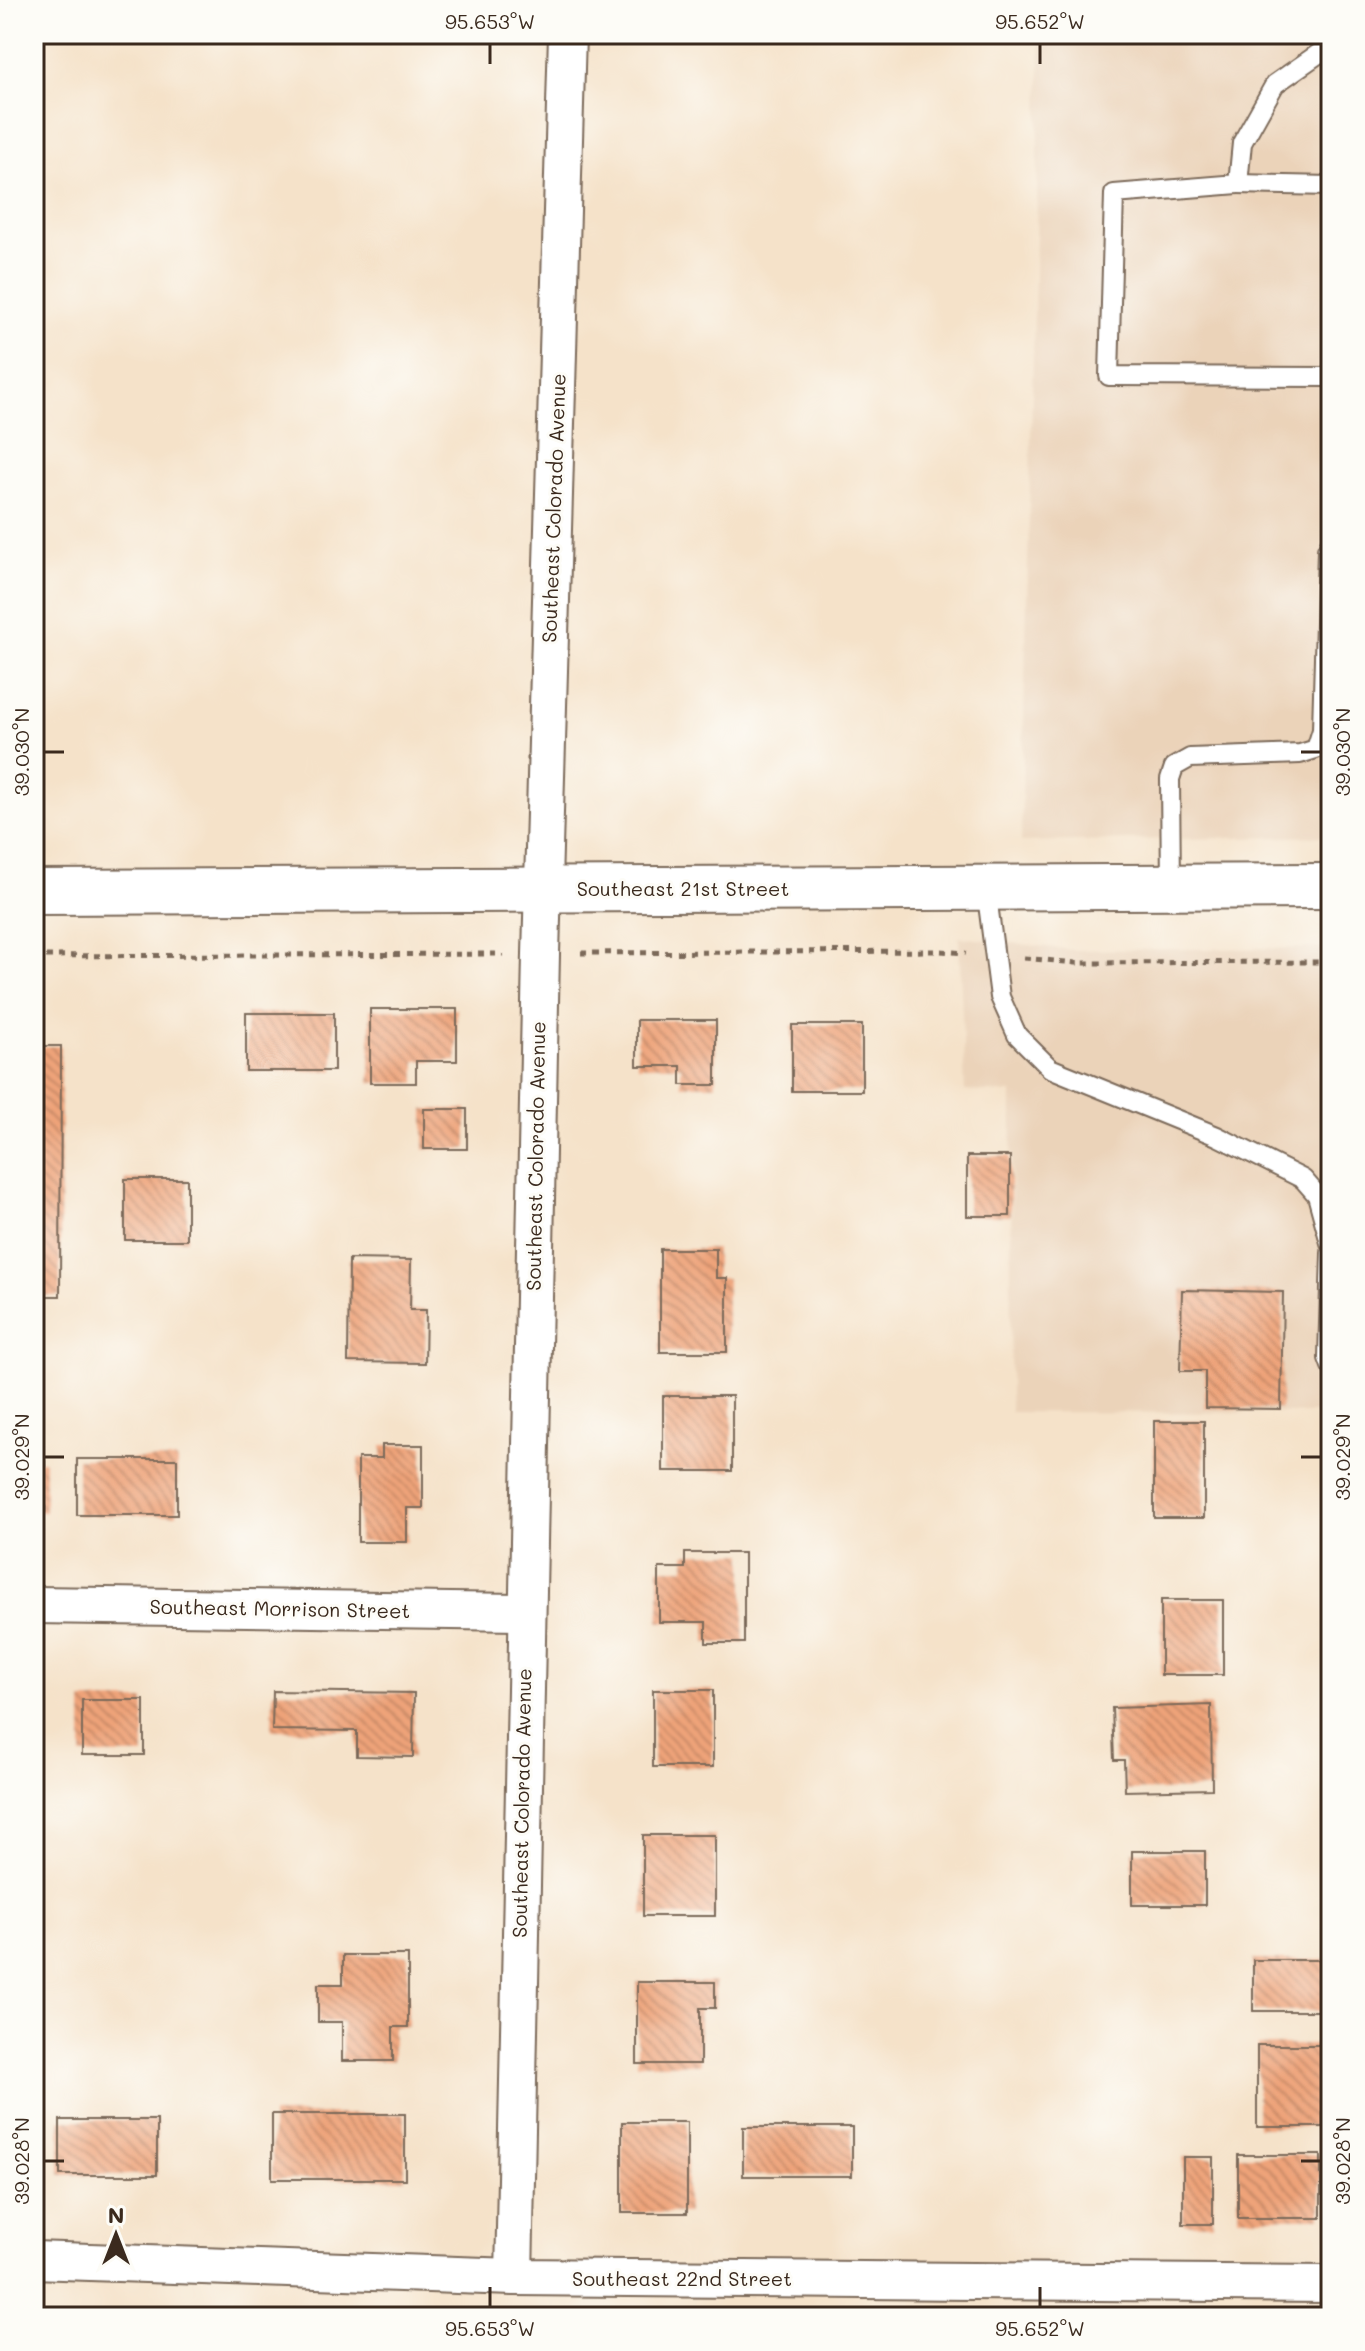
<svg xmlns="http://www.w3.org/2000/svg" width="1365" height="2351" font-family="Mali,sans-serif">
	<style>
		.built { fill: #ebd3b9 }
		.building { fill: url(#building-back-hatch) }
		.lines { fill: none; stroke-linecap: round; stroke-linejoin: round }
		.lane-casing { stroke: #7c6a5a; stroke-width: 22 }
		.street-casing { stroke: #7c6a5a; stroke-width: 40 }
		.secondary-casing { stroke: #7c6a5a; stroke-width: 48 }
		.path { stroke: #7c6a5a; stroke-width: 5; stroke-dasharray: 6 6; stroke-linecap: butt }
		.lane { stroke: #fff; stroke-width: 18 }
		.street { stroke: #fff; stroke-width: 36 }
		.secondary { stroke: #fff; stroke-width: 44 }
		.ticks { fill: none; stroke: #3b2a1e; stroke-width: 3 }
		.labels { text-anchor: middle; stroke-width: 6; stroke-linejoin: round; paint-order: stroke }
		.street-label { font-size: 20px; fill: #3b2a1e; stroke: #fdfcf7 }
		.neatline { fill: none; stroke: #3b2a1e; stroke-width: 3 }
		.ticks-label { font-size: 20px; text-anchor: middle; fill: #3b2a1e }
	</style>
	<defs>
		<pattern id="building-back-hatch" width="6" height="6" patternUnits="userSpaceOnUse" patternTransform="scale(2)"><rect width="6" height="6" fill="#eea379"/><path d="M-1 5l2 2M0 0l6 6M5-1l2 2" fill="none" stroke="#c28563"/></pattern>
	</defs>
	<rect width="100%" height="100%" fill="#fdfcf7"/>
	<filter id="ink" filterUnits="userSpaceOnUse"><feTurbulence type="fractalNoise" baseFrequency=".0125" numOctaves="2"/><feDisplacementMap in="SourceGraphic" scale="16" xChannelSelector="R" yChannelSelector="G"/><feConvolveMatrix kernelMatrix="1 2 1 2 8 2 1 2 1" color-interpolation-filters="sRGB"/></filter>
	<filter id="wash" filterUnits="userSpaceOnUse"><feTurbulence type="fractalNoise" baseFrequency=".006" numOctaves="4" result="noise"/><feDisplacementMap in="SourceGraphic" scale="32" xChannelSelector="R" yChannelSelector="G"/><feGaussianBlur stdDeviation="1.8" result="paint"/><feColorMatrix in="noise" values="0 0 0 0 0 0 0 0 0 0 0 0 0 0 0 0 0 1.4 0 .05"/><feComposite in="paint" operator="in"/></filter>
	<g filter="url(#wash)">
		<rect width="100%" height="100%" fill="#f5e2c9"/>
		<g class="built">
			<polygon points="1041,34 1331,34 1331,836 1021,842"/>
			<polygon points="959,937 1072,950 1331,948 1331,1413 1010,1412 1012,1093 965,1091"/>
		</g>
		<g id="blocks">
			<g class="building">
				<polygon points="370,1009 457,1009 457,1061 416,1061 416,1083 370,1083"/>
				<rect x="246" y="1013" width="88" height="58"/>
				<polygon points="637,1020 716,1020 716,1085 681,1085 681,1066 637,1066"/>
				<rect x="792" y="1025" width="70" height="66"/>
				<polygon points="34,1046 61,1046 60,1296 34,1296"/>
				<rect x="424" y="1109" width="43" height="40"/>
				<rect x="967" y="1156" width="43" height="60"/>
				<rect x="125" y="1179" width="62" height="61"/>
				<polygon points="660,1249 716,1249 716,1278 727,1278 727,1352 660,1352"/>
				<polygon points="349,1259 411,1260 410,1310 426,1310 425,1363 348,1362"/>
				<polygon points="1182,1290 1283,1292 1281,1409 1205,1408 1205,1371 1180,1371"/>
				<rect x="663" y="1396" width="69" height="75"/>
				<rect x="1154" y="1421" width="50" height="97"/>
				<polygon points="382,1445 423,1445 423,1508 407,1508 407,1542 358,1542 358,1458 382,1458"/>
				<rect x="77" y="1459" width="100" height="56"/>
				<rect x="34" y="1461" width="11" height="51"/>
				<polygon points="685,1553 744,1553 744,1643 706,1643 706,1622 659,1622 659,1568 685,1568"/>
				<rect x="1161" y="1600" width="62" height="75"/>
				<rect x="653" y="1690" width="60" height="77"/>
				<polygon points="273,1691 414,1693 413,1757 357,1756 357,1731 272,1730"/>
				<rect x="82" y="1700" width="62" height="55"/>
				<polygon points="1211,1705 1212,1789 1125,1791 1124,1760 1114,1760 1112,1708"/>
				<rect x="643" y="1835" width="72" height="81"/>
				<rect x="1132" y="1851" width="73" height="54"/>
				<polygon points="343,1955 408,1955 408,2027 393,2027 393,2061 342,2061 342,2022 318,2022 318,1984 343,1984"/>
				<rect x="1253" y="1960" width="78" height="51"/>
				<polygon points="637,1982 715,1982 715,2008 700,2008 700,2064 637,2064"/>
				<rect x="1257" y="2045" width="66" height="82"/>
				<rect x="272" y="2114" width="133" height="65"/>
				<rect x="60" y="2120" width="97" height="55"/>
				<rect x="622" y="2122" width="65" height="91"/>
				<rect x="743" y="2127" width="109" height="49"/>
				<rect x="1238" y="2155" width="83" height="63"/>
				<rect x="1183" y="2157" width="30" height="67"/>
			</g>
		</g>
	</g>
	<g filter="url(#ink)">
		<use href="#blocks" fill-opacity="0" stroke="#7c6a5a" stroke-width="2"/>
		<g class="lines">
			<g class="lane-casing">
				<g id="lane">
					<polyline points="1331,45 1275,84 1242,143 1238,184 1114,194 1109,376 1331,377"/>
					<polyline points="1238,184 1331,186"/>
					<polyline points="1171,886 1170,779 1174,767 1190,758 1300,754 1316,749 1322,730 1327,550 1331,542"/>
					<polyline points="986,888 1000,997 1017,1035 1050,1068 1217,1136 1303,1179 1317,1195 1331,1246"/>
					<polyline points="1331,1253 1328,1358 1331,1366"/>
				</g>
			</g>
			<g class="street-casing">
				<g id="street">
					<polyline points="34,1605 526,1612"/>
					<polyline points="34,2260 514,2277 1331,2284"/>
					<polyline points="514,2277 541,954 567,34"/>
				</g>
			</g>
			<g class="secondary-casing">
				<polyline id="secondary" points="34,892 1331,886"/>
			</g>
			<g class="path">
				<polyline points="581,953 941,951 966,953"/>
				<polyline points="34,956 503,954"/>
				<polyline points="1024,958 1076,963 1331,962"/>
			</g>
			<use href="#lane" class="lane"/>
			<use href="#street" class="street"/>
			<use href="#secondary" class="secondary"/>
		</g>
	</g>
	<path class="ticks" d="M490 44V64M1040 44V64M44 752H64M1301 752H1321M44 1457H64M1301 1457H1321M44 2161H64M1301 2161H1321M490 2287V2307M1040 2287V2307"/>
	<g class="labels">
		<g class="street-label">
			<text transform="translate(554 508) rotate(-88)" y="7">Southeast Colorado Avenue</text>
			<text x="683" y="896">Southeast 21st Street</text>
			<text transform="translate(536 1156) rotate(-89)" y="7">Southeast Colorado Avenue</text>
			<text transform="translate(280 1609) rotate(1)" y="7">Southeast Morrison Street</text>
			<text transform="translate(522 1803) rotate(-89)" y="7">Southeast Colorado Avenue</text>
			<text x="682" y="2286">Southeast 22nd Street</text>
		</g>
	</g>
	<rect width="1365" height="2351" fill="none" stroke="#fdfcf7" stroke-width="88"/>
	<g transform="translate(116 2235)" stroke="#fdfcf7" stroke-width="6" paint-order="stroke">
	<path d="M0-6L14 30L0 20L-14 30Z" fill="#3b2a1e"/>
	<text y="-12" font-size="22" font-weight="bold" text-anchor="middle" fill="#3b2a1e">N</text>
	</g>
	<rect x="44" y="44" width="1277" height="2263" class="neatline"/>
	<g class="ticks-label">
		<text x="490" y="29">95.653°W</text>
		<text x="1040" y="29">95.652°W</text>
		<text transform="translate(22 752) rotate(-90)" y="7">39.030°N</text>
		<text transform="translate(1343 752) rotate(-90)" y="7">39.030°N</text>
		<text transform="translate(22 1457) rotate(-90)" y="7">39.029°N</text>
		<text transform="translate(1343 1457) rotate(-90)" y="7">39.029°N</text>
		<text transform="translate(22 2161) rotate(-90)" y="7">39.028°N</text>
		<text transform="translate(1343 2161) rotate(-90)" y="7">39.028°N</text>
		<text x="490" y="2336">95.653°W</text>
		<text x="1040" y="2336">95.652°W</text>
	</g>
</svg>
